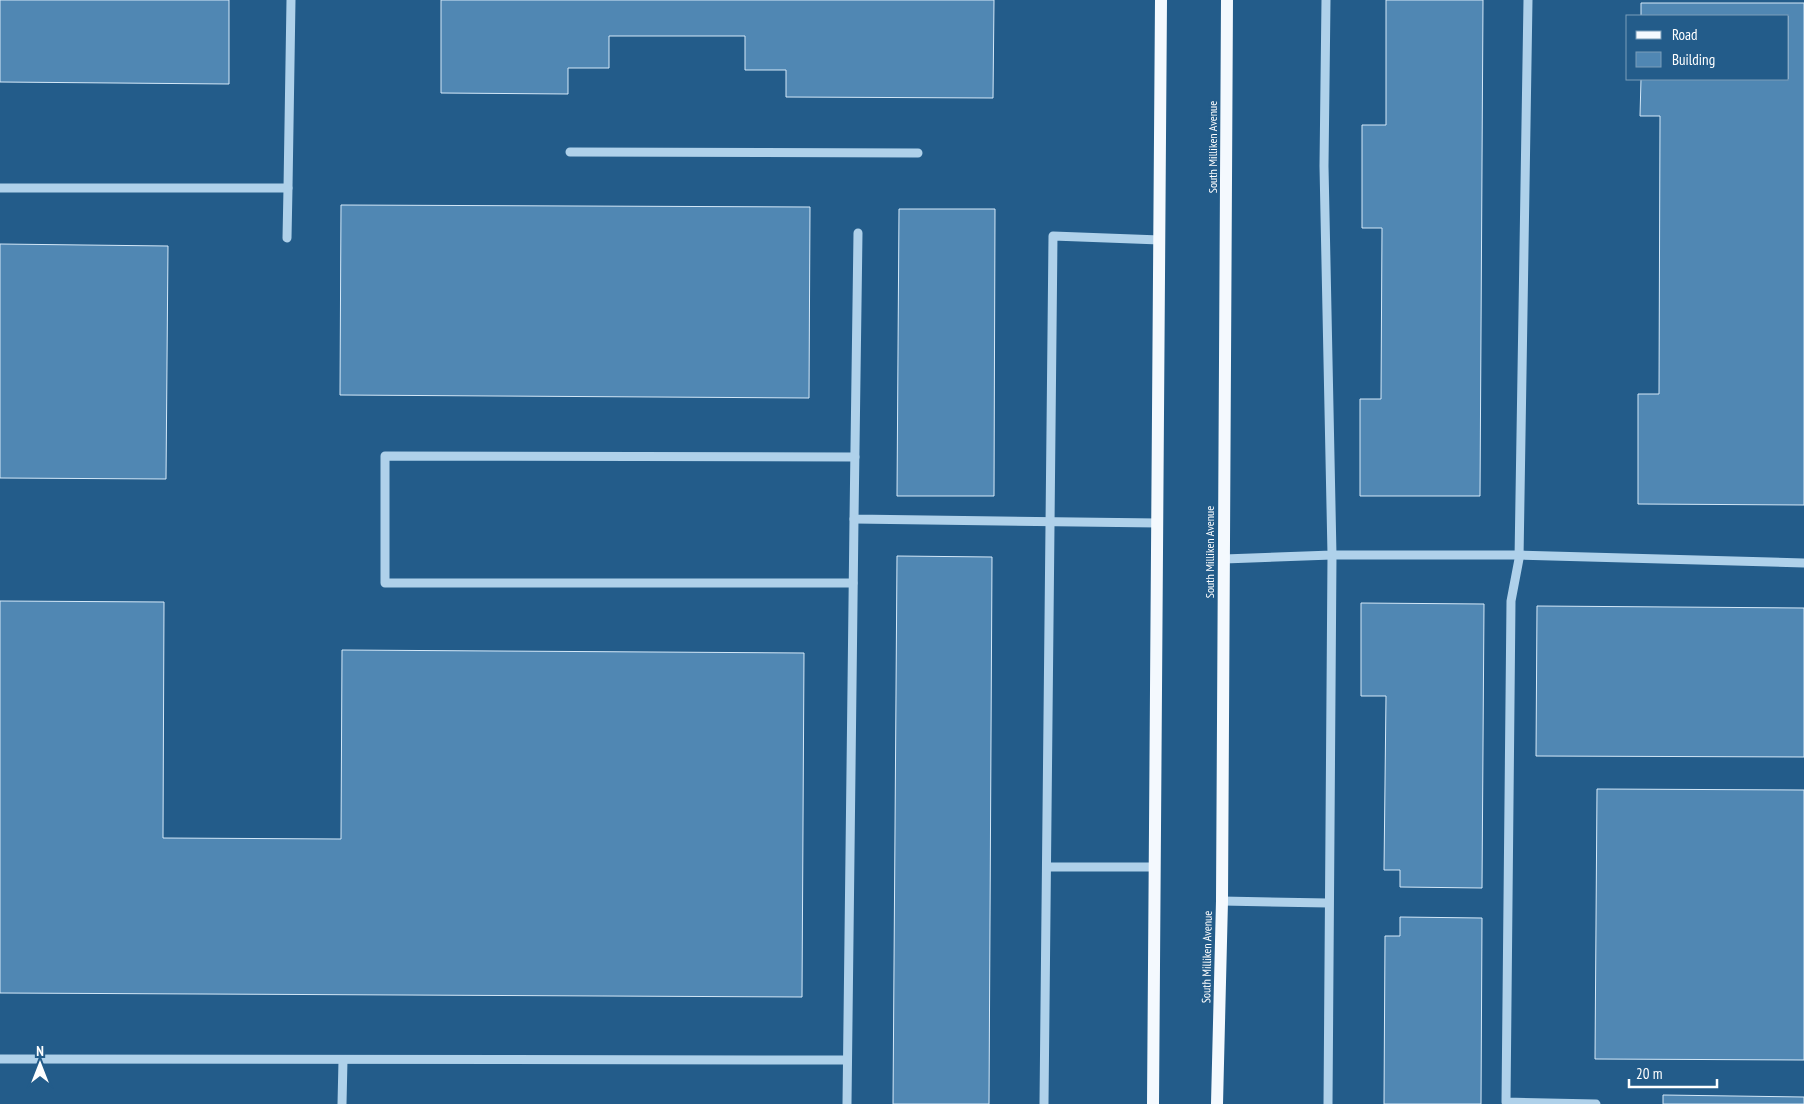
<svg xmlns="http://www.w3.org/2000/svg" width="1804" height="1104" font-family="'PT Sans Narrow',sans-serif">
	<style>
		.building { fill: #5087b3; stroke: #d4e8f8 }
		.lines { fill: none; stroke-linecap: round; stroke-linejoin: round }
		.minor { stroke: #afd1ea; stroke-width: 9 }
		.major { stroke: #f4f9fe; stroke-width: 12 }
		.labels { text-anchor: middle; stroke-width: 4.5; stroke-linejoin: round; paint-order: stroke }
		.street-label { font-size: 12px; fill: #fff; stroke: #235c8a }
	</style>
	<rect width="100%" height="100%" fill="#235c8a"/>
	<g class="building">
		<polygon points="0,0 229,0 229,84 0,82"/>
		<polygon points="441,0 994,0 993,98 786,97 786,70 745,70 745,36 609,36 609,68 568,68 568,94 441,93"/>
		<polygon points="1386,0 1483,0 1480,496 1360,496 1360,399 1381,399 1382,228 1362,228 1362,125 1386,125"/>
		<polygon points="1641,3 1804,3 1804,505 1638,504 1638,394 1659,394 1660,116 1640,116 1641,79 1788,79 1788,16 1641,16"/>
		<polygon points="341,205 810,207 809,398 340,395"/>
		<polygon points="899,209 995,209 994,496 897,496"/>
		<polygon points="0,244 168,246 166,479 0,478"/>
		<polygon points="897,556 992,557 989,1104 893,1104"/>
		<polygon points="0,601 164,602 163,838 341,839 342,650 804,653 802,997 0,993"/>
		<polygon points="1361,603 1484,604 1482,888 1400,887 1400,870 1384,870 1386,696 1361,696"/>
		<polygon points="1537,606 1804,608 1804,757 1536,756"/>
		<polygon points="1597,789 1804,790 1804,1060 1595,1059"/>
		<polygon points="1400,917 1482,918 1481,1104 1384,1104 1385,936 1400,936"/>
		<polygon points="1663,1095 1804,1097 1804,1104 1663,1104"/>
	</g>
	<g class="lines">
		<g class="minor">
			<polyline points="1528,0 1519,559 1511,601 1506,1102 1596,1104"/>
			<polyline points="570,152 918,153"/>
			<polyline points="0,188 288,188 291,0"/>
			<polyline points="858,233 854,519 1158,523"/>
			<polyline points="287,238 288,188"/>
			<polyline points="1224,559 1332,555 1324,166 1326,0"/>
			<polyline points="853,583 385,583 385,456 855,457"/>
			<polyline points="1048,867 1155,867"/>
			<polyline points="1222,901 1328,903"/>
			<polyline points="0,1059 847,1060"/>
			<polyline points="342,1104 343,1060"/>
			<polyline points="847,1104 854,519"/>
			<polyline points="1044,1104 1053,236 1160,240"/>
			<polyline points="1328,1104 1332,555 1519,555 1804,563"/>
		</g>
		<g class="major">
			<polyline points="1153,1104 1161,0"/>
			<polyline points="1217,1104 1222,901 1227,0"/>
		</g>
	</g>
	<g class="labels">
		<g class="street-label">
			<text transform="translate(1213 147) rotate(-90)" y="4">South Milliken Avenue</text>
			<text transform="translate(1210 552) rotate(-90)" y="4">South Milliken Avenue</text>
			<text transform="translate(1207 957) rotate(-89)" y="4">South Milliken Avenue</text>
		</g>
	</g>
	<rect x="1626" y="15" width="162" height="65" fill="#235c8a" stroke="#7b9db9"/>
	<rect x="1636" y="31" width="25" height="8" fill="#f4f9fe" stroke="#7b9db9"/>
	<text x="1672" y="40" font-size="15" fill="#ffffff">Road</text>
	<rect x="1636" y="52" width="25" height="15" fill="#5087b3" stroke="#7b9db9"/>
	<text x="1672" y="65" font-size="15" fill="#ffffff">Building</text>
	<g transform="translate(40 1064)" stroke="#235c8a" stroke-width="4" paint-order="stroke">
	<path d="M0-4L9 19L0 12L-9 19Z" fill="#ffffff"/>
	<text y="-8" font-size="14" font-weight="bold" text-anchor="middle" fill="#ffffff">N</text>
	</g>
	<path d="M1629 1079v8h88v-8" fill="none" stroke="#ffffff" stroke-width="2.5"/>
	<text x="1636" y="1079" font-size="15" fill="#ffffff" stroke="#235c8a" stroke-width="4" paint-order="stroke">20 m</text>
</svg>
